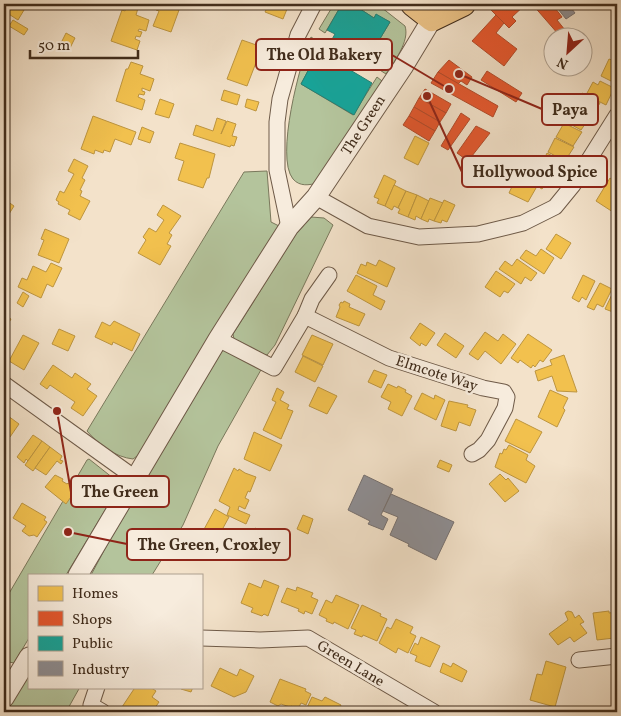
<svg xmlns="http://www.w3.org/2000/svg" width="621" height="716" font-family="Vollkorn,serif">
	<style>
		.green { fill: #b4c49c; stroke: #7a785c }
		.homes { fill: #f2c14e; stroke: #bd953f }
		.shops { fill: #e4572e; stroke: #b34a29 }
		.public { fill: #17a398; stroke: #248073 }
		.industry { fill: #8d8d92; stroke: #76706f }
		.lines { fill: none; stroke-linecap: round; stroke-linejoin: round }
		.minor-casing { stroke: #6e5a48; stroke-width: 17 }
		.tertiary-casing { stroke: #6e5a48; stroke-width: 21 }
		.primary-casing { stroke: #412d1c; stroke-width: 26 }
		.minor { stroke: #f7ecdd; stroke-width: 15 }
		.tertiary { stroke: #f7ecdd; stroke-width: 19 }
		.primary { stroke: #eac185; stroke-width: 24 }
		.labels { text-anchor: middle; stroke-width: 5; stroke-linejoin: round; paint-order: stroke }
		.street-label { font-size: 15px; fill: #412d1c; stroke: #f7ecdd }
		.leader { fill: none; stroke: #8f2418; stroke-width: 2 }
		.callout-dot { fill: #8f2418; stroke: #f7ecdd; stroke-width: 2 }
		.callout { fill: #f7ecdd; stroke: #8f2418; stroke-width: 2 }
		.callout-label { font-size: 16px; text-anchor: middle; font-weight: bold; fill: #412d1c }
	</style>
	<rect width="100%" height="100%" fill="#f3e2ca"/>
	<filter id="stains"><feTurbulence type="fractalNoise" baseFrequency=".004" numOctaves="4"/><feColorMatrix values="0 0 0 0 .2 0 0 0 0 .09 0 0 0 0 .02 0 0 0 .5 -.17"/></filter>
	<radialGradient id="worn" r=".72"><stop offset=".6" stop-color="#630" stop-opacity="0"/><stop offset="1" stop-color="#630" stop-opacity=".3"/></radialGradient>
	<g class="green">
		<polygon points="334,4 342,4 325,33 319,29"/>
		<path d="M359 4H377L405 26C410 41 394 62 386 74L372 65V59L369 57 390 22 376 15 374 18 360 9 362 5Z"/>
		<path d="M311 37 320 43 307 65 310 67 301 84 353 115 377 77 382 81 318 183C309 185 300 187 293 179 275 157 300 63 311 37Z"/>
		<path d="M267 171 271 222 279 226 144 451 133 459C115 457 99 445 87 431L244 172Z"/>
		<polygon points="311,217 324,218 333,225 275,345 267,355 260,354 234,339 233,334 296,234"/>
		<polygon points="226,349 262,368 218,446 183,525 152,575 91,575 107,545 222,351"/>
		<polygon points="89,459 113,478 116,492 66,575 29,575 29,638 14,663 4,661 4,602 87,460"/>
		<polygon points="29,677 29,687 80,687 66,712 4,712 24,680"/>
	</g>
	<g class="homes">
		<polygon points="4,4 15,4 24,10 18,20 4,11"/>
		<polygon points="15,4 28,4 24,10"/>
		<polygon points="128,4 138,8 136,15 149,20 146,31 139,29 138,31 142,32 140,37 136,36 135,39 140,41 137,50 111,41 122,10 125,11"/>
		<polygon points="159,4 179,10 171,32 153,26 159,11 156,10"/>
		<polygon points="269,4 286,4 284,8 287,9 283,19 265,12"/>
		<polygon points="13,20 28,29 24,35 9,26"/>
		<polygon points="66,33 75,38 70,48 61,43"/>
		<polygon points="242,40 262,47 247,86 227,79"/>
		<polygon points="617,51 617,84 601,76 609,59 612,60"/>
		<polygon points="131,62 143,66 140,74 154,79 150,91 142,88 142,91 145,92 144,95 139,94 138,97 145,100 142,110 116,101 126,69 128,69"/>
		<polygon points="600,81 614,88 606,105 586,95 593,82 598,85"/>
		<polygon points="224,90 240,95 237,105 221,100"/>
		<polygon points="582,93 600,103 592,116 575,108"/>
		<polygon points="160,99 174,104 169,118 155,114"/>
		<polygon points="247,99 259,102 256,111 245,107"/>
		<polygon points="565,103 590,117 581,130 557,117"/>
		<polygon points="93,116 136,132 131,145 115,139 110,152 104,150 103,153 95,150 94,154 81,149"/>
		<polygon points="217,118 226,121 221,134 227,121 236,124 232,136 237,137 234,146 231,145 230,147 193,135 196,125 213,131"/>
		<polygon points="564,123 582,132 573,146 556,137"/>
		<polygon points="142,127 154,132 150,143 138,139"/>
		<polygon points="415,136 429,143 418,165 404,158"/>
		<polygon points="555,138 574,147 565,161 548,152"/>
		<polygon points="180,143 215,154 209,178 207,178 203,188 178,180 184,161 175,158"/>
		<polygon points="547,153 565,163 557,177 540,168"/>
		<polygon points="74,159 88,166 82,178 85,180 80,190 82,191 80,196 90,201 80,220 68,214 70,210 58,204 59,202 56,200 60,191 64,193 74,174 68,171"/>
		<polygon points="533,165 551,176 542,189 525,179"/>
		<polygon points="617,167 617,179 612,175"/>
		<polygon points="384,175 396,181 385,206 377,203 379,199 374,197"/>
		<polygon points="516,178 536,188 528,202 509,193"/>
		<polygon points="610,178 617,183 617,211 616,214 596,201"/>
		<polygon points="394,185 406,191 398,208 394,206 392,210 385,206"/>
		<polygon points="406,191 417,195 408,217 398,213 400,209 398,208"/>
		<polygon points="417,195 429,201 421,219 416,216 415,220 408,217"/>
		<polygon points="430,198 443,203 434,221 429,219 428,222 421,219"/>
		<polygon points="4,199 14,206 9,214 4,211"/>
		<polygon points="444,200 455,205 447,222 442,220 441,223 434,221"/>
		<polygon points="163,205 181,216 169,233 172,235 167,244 171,246 160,265 138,253 146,240 143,237 149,228 156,232 164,220 157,215"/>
		<polygon points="45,229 69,239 59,263 38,255 44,240 41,239"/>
		<polygon points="556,234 571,243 561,259 546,249"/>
		<polygon points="541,249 554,258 544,274 520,258 526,250 536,256"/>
		<polygon points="517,259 537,273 531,281 525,277 521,284 499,269 505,261 512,266"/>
		<polygon points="379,260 395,268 387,287 357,273 361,264 366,266 367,262 376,266"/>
		<polygon points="51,263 62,268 53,287 47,284 41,298 18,287 22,278 27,280 33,266 46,272"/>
		<polygon points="496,271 515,284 508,293 504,291 500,297 485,287"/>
		<polygon points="356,275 377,286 373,295 385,301 381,310 347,291"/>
		<polygon points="583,275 595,281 586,300 582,297 579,302 572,298"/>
		<polygon points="600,283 612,289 603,307 597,304 594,310 587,307"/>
		<polygon points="617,284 617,306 616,306 613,312 605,309"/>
		<polygon points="23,292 29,296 23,307 17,303"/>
		<polygon points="344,301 350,304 349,307 365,314 359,326 336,317 340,307 339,305 341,302 343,303"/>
		<polygon points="4,315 11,319 4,331"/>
		<polygon points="114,321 140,334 132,351 113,342 112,345 95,337 102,322 110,326"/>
		<polygon points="420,323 435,333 426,346 421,343 420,346 410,338"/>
		<polygon points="59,329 75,336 68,351 52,344"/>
		<polygon points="485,332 498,341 503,334 516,344 501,364 485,351 478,360 469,354"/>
		<polygon points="445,333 464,346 456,358 437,345"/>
		<polygon points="528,334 552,350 543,362 540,360 535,367 533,365 531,368 520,360 518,363 511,358"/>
		<polygon points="23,335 39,343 24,370 9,361"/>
		<polygon points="312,335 333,344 323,365 302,355"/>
		<polygon points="564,355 577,392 557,391 552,376 538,381 535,371 552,365 550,360"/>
		<polygon points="303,356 323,366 315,382 295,372"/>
		<polygon points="53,365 72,378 75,373 91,384 87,389 97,396 83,416 71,408 75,402 50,385 47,389 40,384"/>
		<polygon points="374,370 387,375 381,388 368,382"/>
		<polygon points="388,384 397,388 398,386 406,390 405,392 412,396 402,416 388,409 391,402 381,397"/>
		<polygon points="318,387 337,396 327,414 309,406"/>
		<polygon points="277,388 284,392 280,400 289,405 287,409 293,411 281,439 263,430 276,402 272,400"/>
		<polygon points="550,390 568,398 563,408 565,410 557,427 538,417"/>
		<polygon points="422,393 434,399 435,395 445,400 436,420 414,409"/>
		<polygon points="449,401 468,405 467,407 476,410 470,426 459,422 456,431 441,426"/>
		<polygon points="4,413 19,424 10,437 4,434"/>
		<polygon points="516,419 542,432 530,453 505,441"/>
		<polygon points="254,432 282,445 270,471 244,459"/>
		<polygon points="33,435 42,441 28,461 26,459 24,463 17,457"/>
		<polygon points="42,441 50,447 33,471 25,465"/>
		<polygon points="509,445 528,455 526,460 535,466 526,483 495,467 500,453 502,454 504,449 506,450"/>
		<polygon points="50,447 62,456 60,460 63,461 61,464 57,461 46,475 35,468"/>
		<polygon points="440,460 452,465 449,472 437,467"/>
		<polygon points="234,468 238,471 239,469 245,473 256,477 250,492 248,491 245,498 249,500 245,509 239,506 238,510 250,515 246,524 227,515 230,507 219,501"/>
		<polygon points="500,474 506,480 508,478 519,491 505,502 489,484"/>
		<polygon points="55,475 63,479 62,481 67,484 68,483 73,486 72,488 75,491 66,504 45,487"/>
		<polygon points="22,503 46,517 44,520 47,522 37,537 34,535 29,536 22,531 26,526 13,518"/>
		<polygon points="215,509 229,517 216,541 202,533"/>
		<polygon points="303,515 313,519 308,534 297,529"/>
		<polygon points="255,528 264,533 259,545 248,539"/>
		<polygon points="264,580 279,586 268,616 264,614 262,616 251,612 253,608 241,603 249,583 261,588"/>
		<polygon points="297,587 313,593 311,597 318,600 312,614 305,611 304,614 298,611 299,609 281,602 287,588 296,591"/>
		<polygon points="336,595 359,605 348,629 334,622 333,624 326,621 327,619 319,615 326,600 332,603"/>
		<polygon points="362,605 381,614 380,616 387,619 377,641 363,635 362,637 354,634 356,630 351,628"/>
		<polygon points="568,611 572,612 575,618 579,615 584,622 580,624 587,633 574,642 570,637 558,645 549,634 568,620 565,613"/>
		<polygon points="609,611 609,613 617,612 617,630 612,631 614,638 597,640 593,613"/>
		<polygon points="396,619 413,627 410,633 416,636 408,653 398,648 396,653 379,643 387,627 391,629"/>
		<polygon points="421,637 440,646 430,667 415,661 417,656 410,653 415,643 418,645"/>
		<polygon points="546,661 566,667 555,707 530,700 537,674 542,675"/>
		<polygon points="443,663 451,667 453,663 467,671 462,682 440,672"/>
		<polygon points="220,668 237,676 240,669 254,676 246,692 234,697 211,686"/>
		<polygon points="280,679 306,689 305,691 311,694 306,705 301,703 298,709 291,706 290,707 281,704 278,706 270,702"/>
		<polygon points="132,687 150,687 156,691 152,697 159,702 152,712 144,708 142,712 131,712 122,707 134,689"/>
		<polygon points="181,687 193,687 191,692 181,689"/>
		<polygon points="312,697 322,701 325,697 341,705 338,712 305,712"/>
	</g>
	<g class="shops">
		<polygon points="498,4 526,4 512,17 516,21 509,28 491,10"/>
		<polygon points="532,4 552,4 562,17 557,20 565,30 559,35"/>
		<polygon points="496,15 504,23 496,33 517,49 504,66 472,41"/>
		<polygon points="449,60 472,77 467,85 461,81 458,84 438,72"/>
		<polygon points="487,71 522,93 516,102 481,80"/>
		<polygon points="438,72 498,106 493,117 431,83"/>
		<polygon points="425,89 451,104 446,113 419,98"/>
		<polygon points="419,98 446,113 440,122 414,107"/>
		<polygon points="414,107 440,122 435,131 409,116"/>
		<polygon points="461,113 470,119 448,150 441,146"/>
		<polygon points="409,116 435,131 429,141 403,125"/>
		<polygon points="476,126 490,133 468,161 457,153"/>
	</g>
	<g class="public">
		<polygon points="342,4 359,4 362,5 360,9 374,18 376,14 390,22 369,57 364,54 360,61 330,43 335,34 327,30"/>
		<polygon points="320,43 339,55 335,61 372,83 354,115 301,84 310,67 307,65"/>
	</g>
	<g class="industry">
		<polygon points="554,4 568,4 575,13 566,19"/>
		<polygon points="364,475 393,489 381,515 388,519 383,530 368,524 370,521 348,510"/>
		<polygon points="391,494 454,522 436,560 408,546 409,544 390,535 398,517 383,511"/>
	</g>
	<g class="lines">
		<g class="minor-casing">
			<g id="minor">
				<polyline points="316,197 368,226 419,237 478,234 523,223 555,207 573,185 617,115"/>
				<polyline points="289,227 277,170 277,122 280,99 298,35 314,4"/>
				<polyline points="305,316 312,299 329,275"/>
				<polyline points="218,339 274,368 305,316 389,358 483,388 504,392 507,397 505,408 488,440 479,450 472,454"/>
				<polyline points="4,384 135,478"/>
				<polyline points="201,638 260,640 308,638 434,712"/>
				<polyline points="579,660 617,656"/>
				<polyline points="97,687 91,705 103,712"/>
			</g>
		</g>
		<g class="tertiary-casing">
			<g id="tertiary">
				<polyline points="78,575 218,339 289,227 316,197 403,67 432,19"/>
				<polyline points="4,698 29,657"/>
			</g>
		</g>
		<g class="primary-casing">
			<polyline id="primary" points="413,4 432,19 463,4"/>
		</g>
		<use href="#minor" class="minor"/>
		<use href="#tertiary" class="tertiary"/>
		<use href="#primary" class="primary"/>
	</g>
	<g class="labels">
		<g class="street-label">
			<text transform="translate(363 125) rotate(-57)" y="5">The Green</text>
			<text transform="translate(437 373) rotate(18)" y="5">Elmcote Way</text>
			<text transform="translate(351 663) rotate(31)" y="5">Green Lane</text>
		</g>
	</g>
	<path class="leader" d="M449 89L392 55M459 74L542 109M427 96L462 172M57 411L71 492M68 532L127 544"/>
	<g class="callout-dot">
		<circle cx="449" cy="89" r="5"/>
		<circle cx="459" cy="74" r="5"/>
		<circle cx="427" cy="96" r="5"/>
		<circle cx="57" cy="411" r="5"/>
		<circle cx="68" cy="532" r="5"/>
	</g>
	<g class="callout">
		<rect x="256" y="39" width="136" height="31" rx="5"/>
		<rect x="542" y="94" width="56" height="31" rx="5"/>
		<rect x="462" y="156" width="145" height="31" rx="5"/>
		<rect x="71" y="476" width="98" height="31" rx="5"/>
		<rect x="127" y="529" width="163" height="31" rx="5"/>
	</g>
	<g class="callout-label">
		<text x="324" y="60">The Old Bakery</text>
		<text x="570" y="115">Paya</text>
		<text x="535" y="177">Hollywood Spice</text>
		<text x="120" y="497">The Green</text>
		<text x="209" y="550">The Green, Croxley</text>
	</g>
	<rect width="621" height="716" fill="none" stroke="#f3e2ca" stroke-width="20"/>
	<rect x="5" y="5" width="611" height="706" fill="none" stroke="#412d1c" stroke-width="2.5"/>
	<rect x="10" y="10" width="601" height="696" fill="none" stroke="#412d1c"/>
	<rect x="28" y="574" width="175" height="115" fill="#f7ecdd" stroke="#aea090"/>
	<rect x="38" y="586" width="25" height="15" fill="#f2c14e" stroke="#aea090"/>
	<text x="72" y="598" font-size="15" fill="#412d1c">Homes</text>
	<rect x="38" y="611" width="25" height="15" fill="#e4572e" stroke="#aea090"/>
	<text x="72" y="624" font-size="15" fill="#412d1c">Shops</text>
	<rect x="38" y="636" width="25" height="15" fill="#17a398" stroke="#aea090"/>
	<text x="72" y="648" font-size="15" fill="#412d1c">Public</text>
	<rect x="38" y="661" width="25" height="15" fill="#8d8d92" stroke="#aea090"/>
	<text x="72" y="674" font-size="15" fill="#412d1c">Industry</text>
	<g transform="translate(568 52) rotate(206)"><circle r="24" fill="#f7ecdd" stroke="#aea090"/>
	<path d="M0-4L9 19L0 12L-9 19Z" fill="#8f2418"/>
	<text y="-8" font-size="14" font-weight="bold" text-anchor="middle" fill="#412d1c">N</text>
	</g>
	<path d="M30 50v8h108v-8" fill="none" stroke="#412d1c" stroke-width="2.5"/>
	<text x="38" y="50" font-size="15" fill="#412d1c" stroke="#f7ecdd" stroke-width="4" paint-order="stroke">50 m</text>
	<rect width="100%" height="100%" filter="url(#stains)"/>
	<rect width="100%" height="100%" fill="url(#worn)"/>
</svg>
